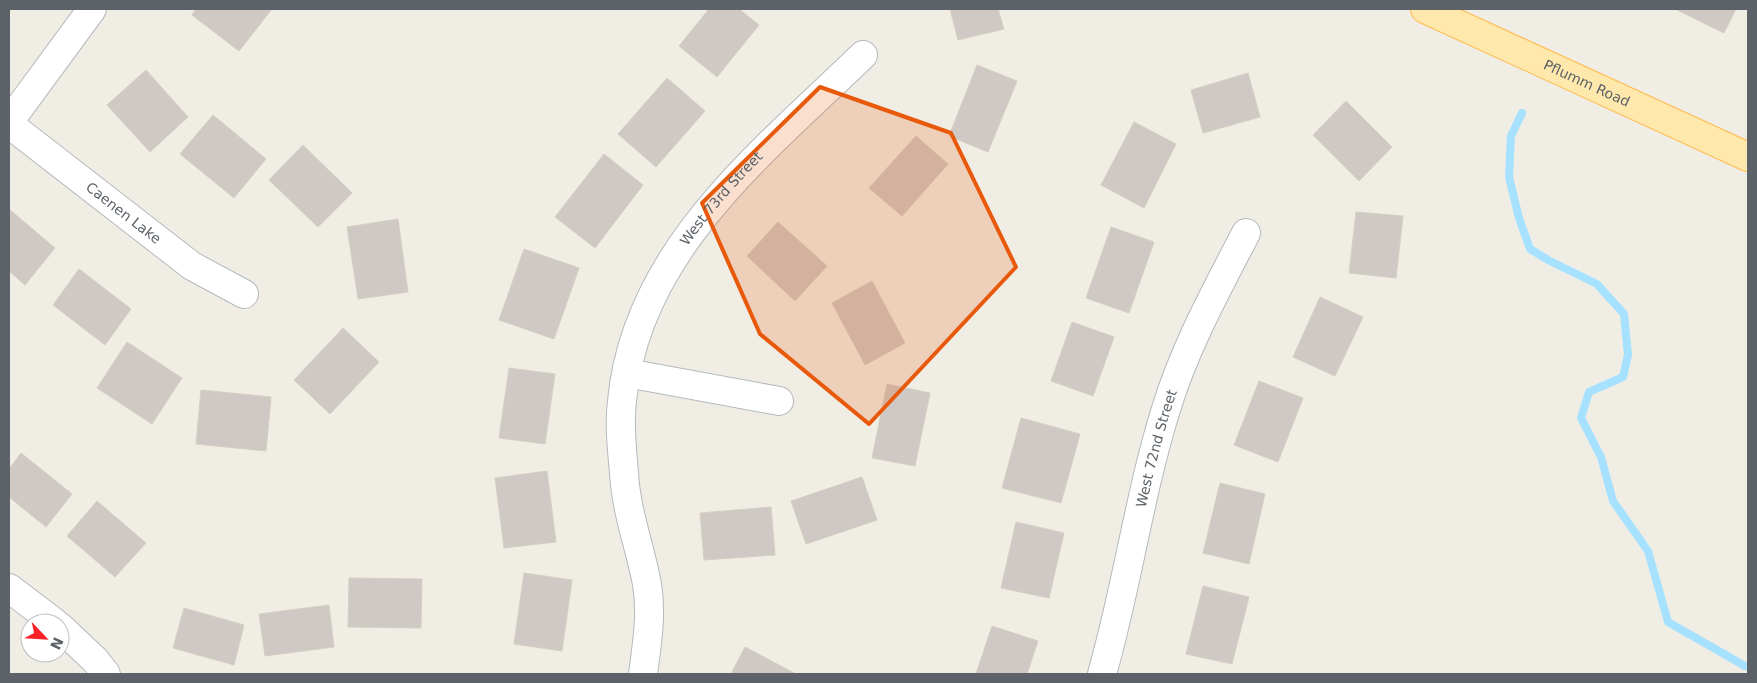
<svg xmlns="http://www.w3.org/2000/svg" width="1757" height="683" font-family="'DejaVu Sans',sans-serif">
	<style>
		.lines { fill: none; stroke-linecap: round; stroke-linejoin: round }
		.stream { stroke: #a6e2ff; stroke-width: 8 }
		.building { fill: #cec9c4; stroke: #d6cec2 }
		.minor-casing { stroke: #b5b9bd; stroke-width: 30 }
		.major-casing { stroke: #ffba4f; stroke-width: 30 }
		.minor { stroke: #fff; stroke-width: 28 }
		.major { stroke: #ffe8ab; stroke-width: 28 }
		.marked { fill: #e8590c; fill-opacity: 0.2; stroke: #e8590c; stroke-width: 4; stroke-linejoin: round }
		.labels { text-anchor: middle; stroke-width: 5; stroke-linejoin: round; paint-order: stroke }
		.street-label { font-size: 14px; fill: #5c6267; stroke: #fff }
	</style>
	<rect width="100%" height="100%" fill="#f0ede5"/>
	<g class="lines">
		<polyline class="stream" points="1522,113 1511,136 1509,177 1519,218 1530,249 1550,261 1597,284 1624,314 1628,355 1623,377 1589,392 1581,418 1601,457 1613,501 1648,551 1668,622 1745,666"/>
	</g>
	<g class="building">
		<polygon points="196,9 272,9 239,51 192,15"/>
		<polygon points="709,9 739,9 759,25 717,77 679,46"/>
		<polygon points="950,9 998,9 1004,29 958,40"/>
		<polygon points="1675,9 1736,9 1724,33"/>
		<polygon points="977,65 1017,81 988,152 949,136"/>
		<polygon points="146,70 188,117 150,152 107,105"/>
		<polygon points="1248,73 1260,117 1203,133 1191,90"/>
		<polygon points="667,78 705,111 656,167 618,134"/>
		<polygon points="1346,101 1392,147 1359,181 1313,135"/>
		<polygon points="213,115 266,159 234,198 180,154"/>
		<polygon points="1134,122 1176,144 1144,208 1101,185"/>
		<polygon points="916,136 948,164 902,216 869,188"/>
		<polygon points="303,145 352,193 318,227 269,180"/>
		<polygon points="604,154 643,185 595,248 555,217"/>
		<polygon points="9,209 55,248 25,285 9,271"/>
		<polygon points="1356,212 1403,216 1396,278 1349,273"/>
		<polygon points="398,219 408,292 358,299 347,227"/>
		<polygon points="778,222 827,266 795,301 747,256"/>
		<polygon points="1111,227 1154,242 1129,313 1086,298"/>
		<polygon points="524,249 579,268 554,339 499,320"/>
		<polygon points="79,269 131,309 105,345 53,305"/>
		<polygon points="872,281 905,343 865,365 832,303"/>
		<polygon points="1320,297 1363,317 1335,376 1293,357"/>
		<polygon points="1072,322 1114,337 1093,396 1051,381"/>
		<polygon points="343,328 379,362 330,414 294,380"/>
		<polygon points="127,342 182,378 152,424 97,388"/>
		<polygon points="509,368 555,374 545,444 499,438"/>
		<polygon points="1259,381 1303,398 1278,462 1234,445"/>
		<polygon points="887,384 930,393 915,466 872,458"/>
		<polygon points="201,390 271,397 266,451 196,444"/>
		<polygon points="1021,418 1080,434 1061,503 1002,488"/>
		<polygon points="21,453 72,494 46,527 9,497 9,469"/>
		<polygon points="547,471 556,542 504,548 495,478"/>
		<polygon points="862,477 877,520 806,544 791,501"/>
		<polygon points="1220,483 1265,494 1249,564 1203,553"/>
		<polygon points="97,501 146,543 115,577 67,536"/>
		<polygon points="771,507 775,555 704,560 700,513"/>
		<polygon points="1016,522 1064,533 1049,598 1001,588"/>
		<polygon points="524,573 572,580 562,651 514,644"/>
		<polygon points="349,578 422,579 421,628 348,627"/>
		<polygon points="1203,586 1249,597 1232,664 1186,654"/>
		<polygon points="329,605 334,647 265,656 259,614"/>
		<polygon points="184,608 244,625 234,665 173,648"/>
		<polygon points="992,626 1038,641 1027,674 976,674"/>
		<polygon points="745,647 796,674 731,674"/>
	</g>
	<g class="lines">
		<g class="minor-casing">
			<g id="minor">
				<polyline points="9,122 92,9"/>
				<path id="s1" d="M9 124 192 266 244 294"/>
				<polyline points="627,373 779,401"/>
				<polyline points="9,588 55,623"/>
				<polyline points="60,627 95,660 106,674"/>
				<path id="s2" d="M643 674C647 644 652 614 647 584 640 547 626 511 624 473 622 450 619 424 622 401 636 251 762 153 863 55"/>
				<path id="s3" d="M1102 674C1127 587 1139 496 1166 409 1185 347 1216 291 1246 233"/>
			</g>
		</g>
		<g class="major-casing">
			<g id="major">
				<path id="s4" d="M1425 9 1748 157"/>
			</g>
		</g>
		<use href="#minor" class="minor"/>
		<use href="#major" class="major"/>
	</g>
	<path class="marked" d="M820 87 951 133 1016 267 869 424 760 334 702 203Z"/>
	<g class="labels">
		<g class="street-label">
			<text dy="5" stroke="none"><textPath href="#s4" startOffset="178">Pflumm Road</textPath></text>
			<text dy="5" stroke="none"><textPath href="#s2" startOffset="506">West 73rd Street</textPath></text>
			<text dy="5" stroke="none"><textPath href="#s1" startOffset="145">Caenen Lake</textPath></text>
			<text dy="5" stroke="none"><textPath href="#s3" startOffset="232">West 72nd Street</textPath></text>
		</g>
	</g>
	<rect width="1757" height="683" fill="none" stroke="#5c6267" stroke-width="20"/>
	<g transform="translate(45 638) rotate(115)"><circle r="24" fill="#ffffff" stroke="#bec0c2"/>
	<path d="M0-4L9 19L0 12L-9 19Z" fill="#fa2128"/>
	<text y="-8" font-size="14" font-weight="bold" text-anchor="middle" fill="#5c6267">N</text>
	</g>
</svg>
